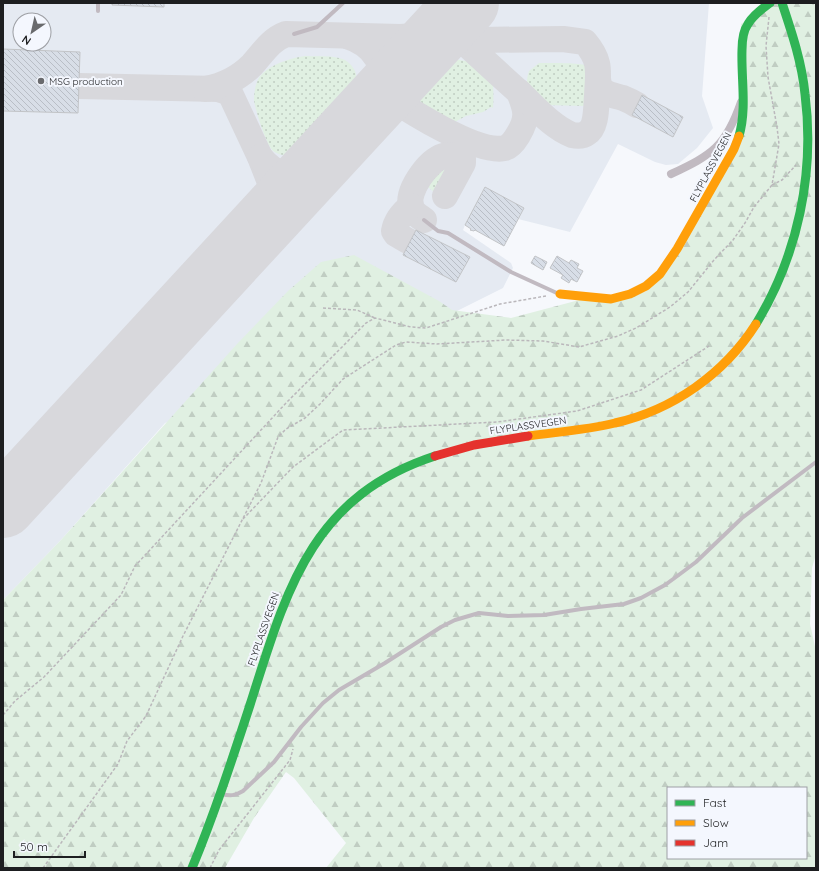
<svg xmlns="http://www.w3.org/2000/svg" width="819" height="871" font-family="Quicksand,sans-serif">
	<style>
		.built { fill: #e5eaf2; fill-rule: evenodd }
		.grass { fill: url(#grass-dots) }
		.forest { fill: url(#forest-firs); fill-rule: evenodd }
		.lines { fill: none; stroke-linecap: round; stroke-linejoin: round }
		.taxiway { stroke: #d8d8dc; stroke-width: 26 }
		.runway { stroke: #d8d8dc; stroke-width: 64 }
		.building { fill: url(#building-back-hatch); stroke: #c2c4c7 }
		.path { stroke: #bab7bb; stroke-width: 1.5; stroke-dasharray: 3 2; stroke-linecap: butt }
		.lane { stroke: #c1bac1; stroke-width: 4 }
		.street { stroke: #c1bac1; stroke-width: 8 }
		.fast { stroke: #30b455; stroke-width: 9 }
		.slow { stroke: #ff9f0a; stroke-width: 9 }
		.jam { stroke: #e5322d; stroke-width: 9 }
		.poi-dot { fill: #696a6d; stroke: #f4f7fe; stroke-width: 1.5 }
		.labels { text-anchor: middle; stroke-width: 4; stroke-linejoin: round; paint-order: stroke }
		.poi-label { font-size: 10px; fill: #1d1e20; stroke: #f4f7fe; text-anchor: start }
		.street-label { font-size: 10px; fill: #1d1e20; stroke: #f4f7fe }
	</style>
	<defs>
		<pattern id="grass-dots" width="8" height="8" patternUnits="userSpaceOnUse"><rect width="8" height="8" fill="#e0f0e2"/><path d="M2 2h.1M6 6h.1" fill="none" stroke="#c0cdc2" stroke-width="1.8" stroke-linecap="round"/></pattern>
		<pattern id="forest-firs" width="22" height="20" patternUnits="userSpaceOnUse"><rect width="22" height="20" fill="#e0f0e2"/><path d="M5 1l3.5 6h-7zM16 11l3.5 6h-7z" fill="#c0cdc2"/></pattern>
		<pattern id="building-back-hatch" width="6" height="6" patternUnits="userSpaceOnUse"><rect width="6" height="6" fill="#d8dee7"/><path d="M-1 5l2 2M0 0l6 6M5-1l2 2" fill="none" stroke="#b9bec6"/></pattern>
	</defs>
	<rect width="100%" height="100%" fill="#f6f8fc"/>
	<path class="built" d="M3 3H709L702 96 713 128 697 148 678 164 666 165 655 162 618 144 570 232 518 219 465 225 463 230 511 263 513 268 503 288 425 327 165 423 60 541 3 600ZM20 20H44V44H20Z"/>
	<g class="grass">
		<path d="M305 56C317 57 331 55 342 59 347 60 352 65 355 71 363 92 334 114 321 128 315 135 307 146 298 151 294 154 289 156 284 155 280 155 276 153 273 151 266 144 255 109 254 100 254 94 255 87 257 82 263 66 290 58 305 56Z"/>
		<path d="M452 58C460 61 468 60 476 64 482 67 488 74 493 78 493 88 494 98 493 108L491 107 483 112 466 116 451 124 422 110 415 99 419 100 429 91Z"/>
		<path d="M539 63C549 63 584 62 591 67L590 96 585 106 545 105C528 101 524 86 529 71Z"/>
		<polygon points="438,165 448,168 435,193 428,187 427,184 434,170"/>
	</g>
	<path class="forest" d="M771 3H816V554L812 568 810 624 816 651V868H326L346 843 294 778 286 772 254 818 225 868H3V600L60 541 237 344 288 291 321 262 354 255 439 301 452 310 511 318 583 299 645 292 673 260 736 135 743 97 741 24ZM668 788H806V858H668Z"/>
	<g class="lines">
		<g class="taxiway">
			<path d="M347 36C376 45 385 66 384 94 407 109 478 155 505 148 511 146 515 140 518 135 529 117 526 110 519 92"/>
			<path d="M598 78C599 94 609 94 623 98 628 100 632 102 637 105"/>
			<polyline points="79,86 218,89 230,93 260,157 271,185 270,206 266,217 257,231"/>
			<path d="M205 89C223 86 239 78 252 65 263 53 270 40 286 34L400 37 449 34 457 37 461 39 476 40 563 39 585 42C602 62 598 72 597 96 596 106 597 127 587 133 583 136 577 136 572 135 552 127 536 108 520 93 500 75 480 57 461 39 454 29 455 23 459 11"/>
			<path d="M260 157C281 183 298 176 323 160"/>
			<path d="M424 220C419 216 413 213 411 207 406 191 428 161 443 156 449 154 455 156 461 156L463 158V163L445 196"/>
			<path d="M408 241 396 234 394 231C396 220 402 213 411 206"/>
		</g>
		<polyline class="runway" points="3,506 467,3"/>
	</g>
	<g class="building">
		<polygon points="112,3 164,3 164,7 112,5"/>
		<polygon points="3,49 80,52 78,113 3,111"/>
		<polygon points="642,95 683,117 673,137 632,115"/>
		<polygon points="485,187 524,208 504,246 475,230 474,231 470,230 471,229 465,225"/>
		<polygon points="416,230 470,257 456,282 403,255"/>
		<polygon points="535,256 547,262 543,270 531,263"/>
		<polygon points="557,256 569,263 571,260 579,264 577,268 583,271 577,282 571,279 569,283 561,278 563,275 550,268"/>
	</g>
	<g class="lines">
		<g class="path">
			<polyline points="811,3 816,5"/>
			<polyline points="772,185 782,180 796,165"/>
			<polyline points="323,308 357,310 375,318"/>
			<polyline points="243,519 293,467 343,430 497,422 577,411 641,390 709,346"/>
			<polyline points="3,715 15,701 44,677 121,595 135,566 286,403 366,323 375,318 411,327 426,328 500,304 546,296"/>
			<polyline points="43,868 118,764 127,741 146,716 183,636 261,483 278,437 286,429 305,418 320,404 343,379 396,345 406,342 437,344 506,340 543,341 579,347 618,336 636,328 670,307 688,292 714,260 733,240 745,223 754,207 772,185 779,144 777,127 768,77 766,46 769,17"/>
			<polyline points="210,868 219,850 290,760 293,749"/>
		</g>
		<g class="lane">
			<polyline points="98,11 98,3"/>
			<polyline points="294,34 317,27 343,3"/>
			<polyline points="424,220 438,231 448,233 511,272 559,294"/>
			<path d="M221 794C230 796 235 796 243 791L274 762 301 727 323 703 339 690 385 663 441 627 455 620 479 613 508 616 544 615 581 609 624 604 641 598 665 585 680 574 696 562 742 518 816 462"/>
		</g>
		<path class="street" d="M671 174C712 155 726 146 741 102"/>
		<g class="fast">
			<path d="M739 136C747 108 741 79 742 50 742 42 743 31 748 24 753 15 762 9 770 3"/>
			<path d="M756 324C798 255 815 173 805 94 802 63 792 33 782 3"/>
			<path d="M192 868C214 815 232 760 250 705 286 592 310 497 435 456"/>
		</g>
		<g class="slow">
			<polyline points="560,294 611,299 630,294 646,286 660,274 677,249 734,149 739,136"/>
			<path d="M528 436C557 432 587 430 615 423 673 410 724 374 756 324"/>
		</g>
		<polyline class="jam" points="435,456 474,445 528,436"/>
	</g>
	<circle class="poi-dot" cx="41" cy="81" r="4"/>
	<g class="labels">
		<g class="poi-label">
			<text x="49" y="85">MSG production</text>
		</g>
		<g class="street-label">
			<text transform="translate(710 167) rotate(-62)" y="4">FLYPLASSVEGEN</text>
			<text transform="translate(528 425) rotate(-8)" y="4">FLYPLASSVEGEN</text>
			<text transform="translate(263 629) rotate(-71)" y="4">FLYPLASSVEGEN</text>
		</g>
	</g>
	<rect width="819" height="871" fill="none" stroke="#1d1e20" stroke-width="8"/>
	<rect x="667" y="787" width="140" height="72" fill="#f4f7fe" stroke="#9ea0a5"/>
	<rect x="675" y="800" width="20" height="6" fill="#30b455" stroke="#9ea0a5"/>
	<text x="703" y="807" font-size="12" fill="#1d1e20">Fast</text>
	<rect x="675" y="820" width="20" height="6" fill="#ff9f0a" stroke="#9ea0a5"/>
	<text x="703" y="827" font-size="12" fill="#1d1e20">Slow</text>
	<rect x="675" y="840" width="20" height="6" fill="#e5322d" stroke="#9ea0a5"/>
	<text x="703" y="847" font-size="12" fill="#1d1e20">Jam</text>
	<g transform="translate(32 32) rotate(214)"><circle r="19" fill="#f4f7fe" stroke="#9ea0a5"/>
	<path d="M0-3L7 15L0 10L-7 15Z" fill="#696a6d"/>
	<text y="-6" font-size="11" font-weight="bold" text-anchor="middle" fill="#1d1e20">N</text>
	</g>
	<path d="M14 851v6h71v-6" fill="none" stroke="#1d1e20" stroke-width="2"/>
	<text x="20" y="851" font-size="12" fill="#1d1e20" stroke="#f4f7fe" stroke-width="3" paint-order="stroke">50 m</text>
</svg>
